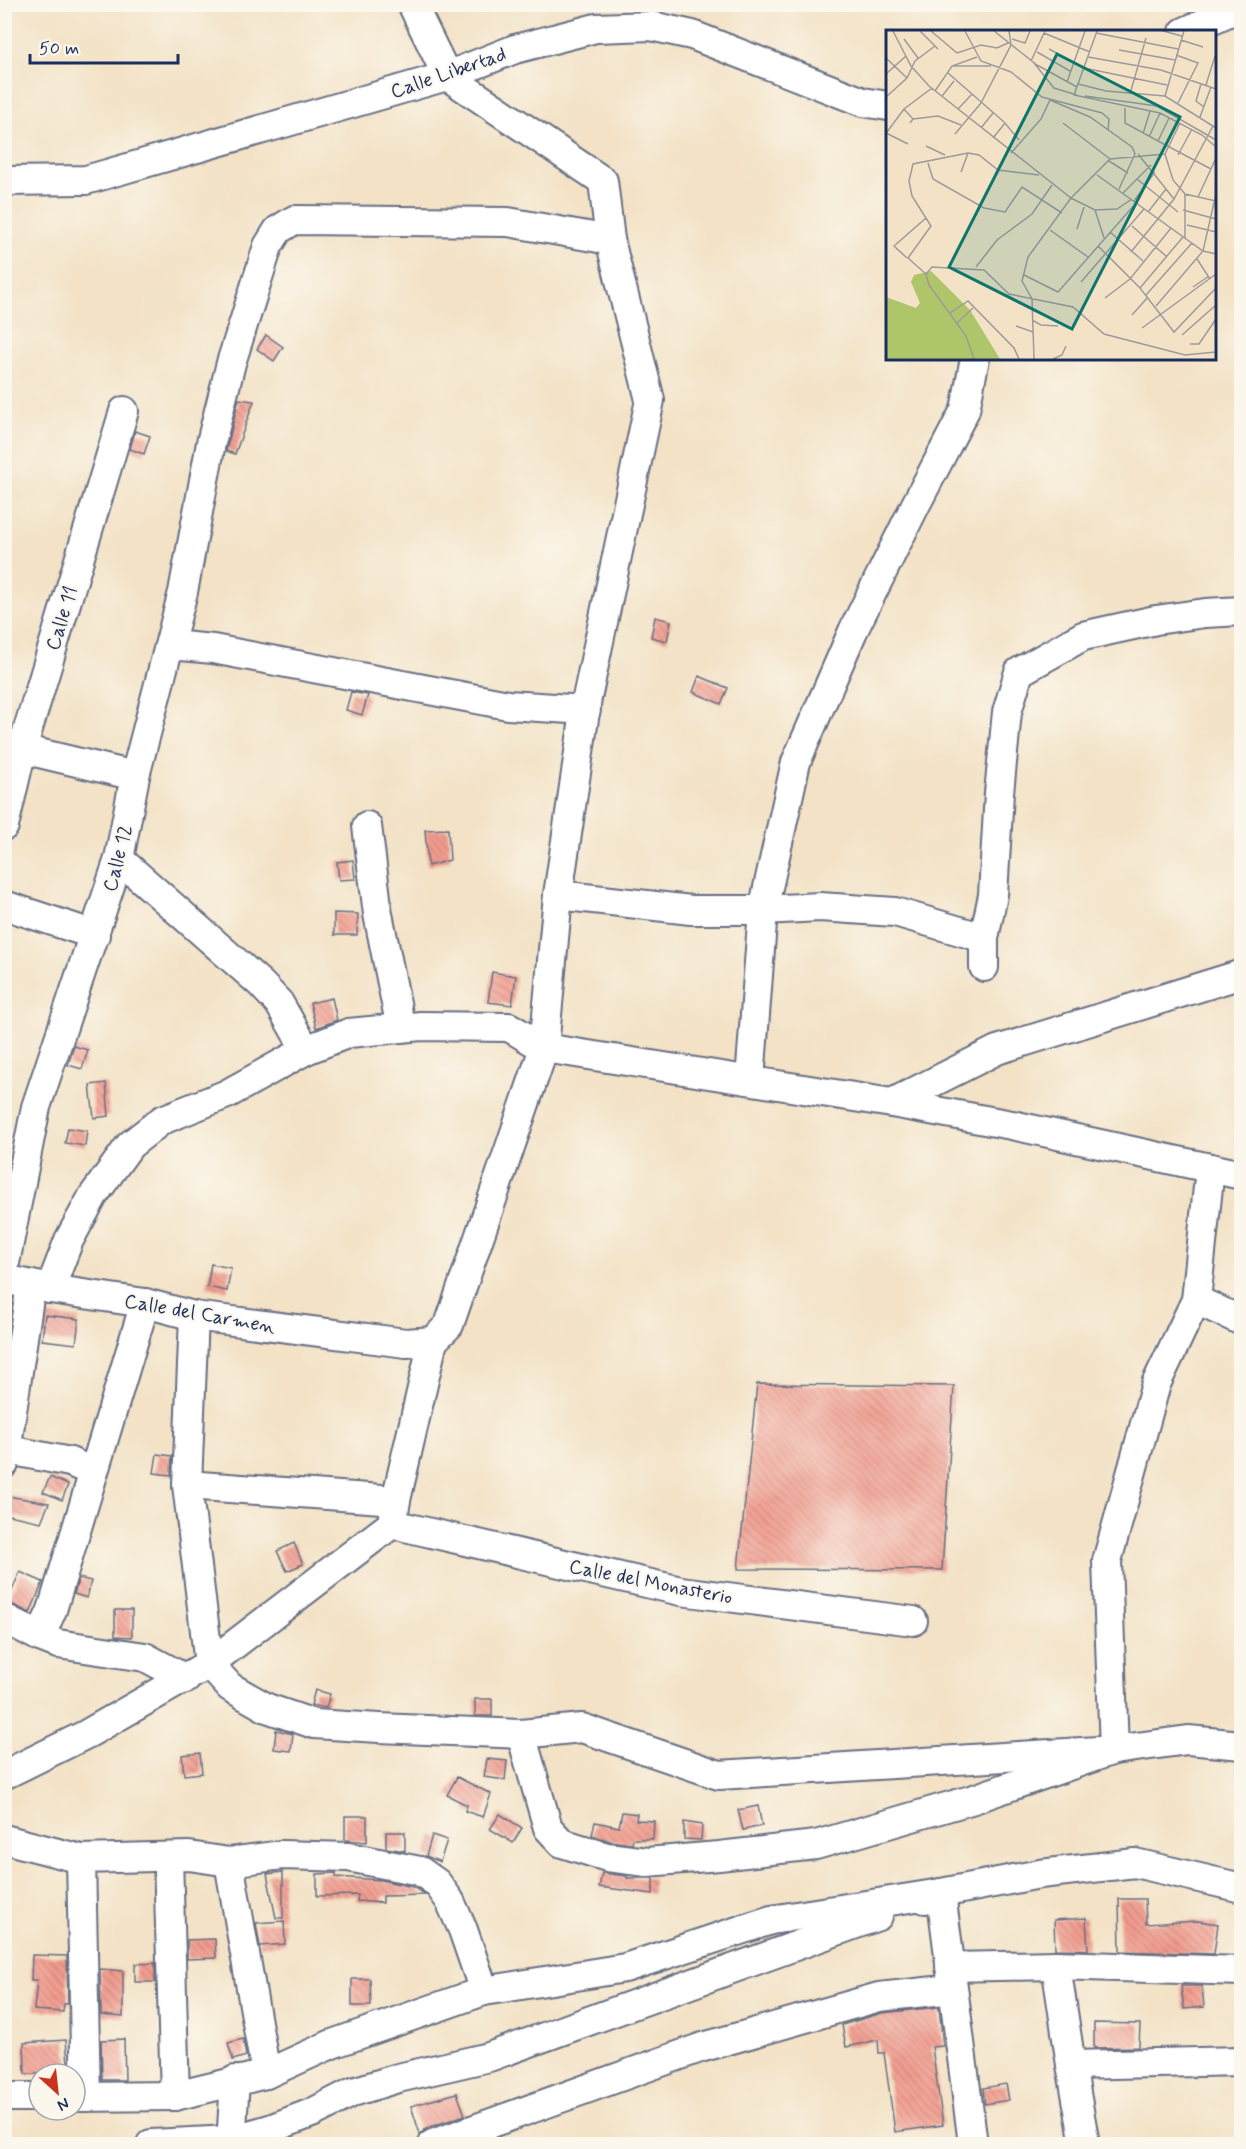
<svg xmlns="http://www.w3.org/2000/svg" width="1246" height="2149" font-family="Mynerve,sans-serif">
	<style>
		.building { fill: url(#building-back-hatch) }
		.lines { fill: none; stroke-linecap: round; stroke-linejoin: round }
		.minor-casing { stroke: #676e82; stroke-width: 32 }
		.minor { stroke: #fff; stroke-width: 28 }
		.labels { text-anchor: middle; stroke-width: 4.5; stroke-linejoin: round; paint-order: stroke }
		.street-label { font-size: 20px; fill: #1b2f5e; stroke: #fbf7ec }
		.inset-road { fill: none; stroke: #9d9a9c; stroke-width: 1.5 }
		.view { fill: #0f766e; fill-opacity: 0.15; stroke: #0f766e; stroke-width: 3 }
		.inset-edge { fill: none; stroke: #1b2f5e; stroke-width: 3 }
	</style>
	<defs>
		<pattern id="building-back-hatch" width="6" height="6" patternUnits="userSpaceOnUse" patternTransform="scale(1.5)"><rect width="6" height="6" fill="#f39c8e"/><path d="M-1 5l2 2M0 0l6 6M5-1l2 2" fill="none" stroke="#c48077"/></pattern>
	</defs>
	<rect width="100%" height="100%" fill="#fbf7ec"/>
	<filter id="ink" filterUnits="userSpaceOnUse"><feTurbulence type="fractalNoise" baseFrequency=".0167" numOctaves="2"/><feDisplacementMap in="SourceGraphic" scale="12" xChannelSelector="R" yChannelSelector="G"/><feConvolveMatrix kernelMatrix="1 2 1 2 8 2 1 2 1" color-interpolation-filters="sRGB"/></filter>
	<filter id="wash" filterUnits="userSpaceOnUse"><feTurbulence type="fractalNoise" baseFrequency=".008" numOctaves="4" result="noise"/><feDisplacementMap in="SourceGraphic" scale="24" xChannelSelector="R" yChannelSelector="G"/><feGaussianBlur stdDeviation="1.35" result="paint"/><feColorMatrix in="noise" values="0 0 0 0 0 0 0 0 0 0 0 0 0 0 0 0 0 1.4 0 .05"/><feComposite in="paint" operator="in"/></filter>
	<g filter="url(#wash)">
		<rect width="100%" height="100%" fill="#f3e2c6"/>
		<g id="blocks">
			<g class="building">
				<polygon points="266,335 283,347 274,361 257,349"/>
				<polygon points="239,399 254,401 235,454 226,451"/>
				<polygon points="135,431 150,436 144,454 130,449"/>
				<polygon points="655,617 671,621 667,641 651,637"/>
				<polygon points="699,676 728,688 721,704 693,692"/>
				<polygon points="351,692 368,695 362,715 346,710"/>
				<polygon points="448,829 450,860 428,866 425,830"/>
				<polygon points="353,860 355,879 339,880 337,862"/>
				<polygon points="334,913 358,914 357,935 334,935"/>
				<polygon points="492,972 516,976 512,1005 488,1002"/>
				<polygon points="332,998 337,1020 316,1028 310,1003"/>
				<polygon points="74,1046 88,1050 82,1069 68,1065"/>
				<polygon points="106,1083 109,1116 94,1118 90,1085"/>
				<polygon points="68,1128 87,1131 85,1146 65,1143"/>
				<polygon points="211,1264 231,1268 227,1291 207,1287"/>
				<polygon points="45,1315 79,1319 76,1344 42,1340"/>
				<polygon points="757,1384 954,1386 942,1570 738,1569"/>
				<polygon points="157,1454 172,1456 171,1475 154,1473"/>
				<polygon points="50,1477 68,1485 62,1500 43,1492"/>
				<polygon points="8,1496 49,1503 41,1522 4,1514"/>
				<polygon points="294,1543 303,1564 287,1571 277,1551"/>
				<polygon points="20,1572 43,1582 30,1613 7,1602"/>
				<polygon points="79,1578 91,1581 87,1598 74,1594"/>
				<polygon points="115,1610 132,1610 132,1637 115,1636"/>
				<polygon points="315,1690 330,1694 326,1708 311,1705"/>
				<rect x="475" y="1699" width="17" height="17"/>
				<polygon points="276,1730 293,1734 291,1751 274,1749"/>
				<polygon points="200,1753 202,1773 184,1775 182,1755"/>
				<polygon points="487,1759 507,1761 505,1780 484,1777"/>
				<polygon points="457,1777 491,1794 483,1817 465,1811 467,1805 447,1795"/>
				<polygon points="758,1806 762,1826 743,1830 738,1810"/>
				<polygon points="622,1812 637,1814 636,1820 654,1821 653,1839 633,1839 632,1844 610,1841 592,1835 595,1822 619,1827"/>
				<polygon points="500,1814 522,1828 513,1843 490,1829"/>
				<polygon points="345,1816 367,1816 367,1842 345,1840"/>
				<polygon points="684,1822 702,1825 701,1840 684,1839"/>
				<polygon points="386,1832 405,1832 405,1851 386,1848"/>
				<polygon points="432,1835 447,1840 440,1862 426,1856"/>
				<polygon points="283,1872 283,1918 276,1918 267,1874"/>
				<polygon points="336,1873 336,1877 381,1880 413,1887 426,1895 383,1896 383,1903 357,1901 358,1895 317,1896 317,1874"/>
				<polygon points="602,1873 627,1876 627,1878 653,1878 653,1894 599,1887"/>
				<polygon points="1119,1899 1145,1899 1146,1924 1198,1921 1218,1924 1214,1954 1120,1951"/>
				<polygon points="1086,1918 1088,1950 1055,1949 1054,1920"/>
				<polygon points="284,1921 285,1944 260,1946 256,1923"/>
				<polygon points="215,1939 216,1958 187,1959 187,1940"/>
				<polygon points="32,1955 67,1956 68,2004 64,2004 63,2012 34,2010 37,1980 31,1980"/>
				<polygon points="155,1963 155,1982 135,1982 135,1964"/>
				<polygon points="100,1969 123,1971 123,2017 101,2015"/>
				<polygon points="352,1979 370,1979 371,2006 352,2006"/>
				<polygon points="1181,1986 1202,1986 1204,2007 1184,2009"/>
				<polygon points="939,2007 943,2046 932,2047 943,2125 895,2132 884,2053 879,2053 878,2040 846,2047 842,2025 882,2013"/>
				<polygon points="1094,2023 1140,2024 1139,2047 1094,2048"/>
				<polygon points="124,2039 125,2080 102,2080 101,2040"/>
				<polygon points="243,2039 246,2056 233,2060 228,2043"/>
				<polygon points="66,2040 69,2074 25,2074 24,2043"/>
				<polygon points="1006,2084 1009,2100 985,2104 983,2088"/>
				<polygon points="457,2093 465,2115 427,2128 420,2134 411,2106"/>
			</g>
		</g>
	</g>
	<g filter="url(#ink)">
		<use href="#blocks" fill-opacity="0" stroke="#676e82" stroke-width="1.5"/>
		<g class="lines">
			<g class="minor-casing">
				<g id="minor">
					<polyline points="1184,32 1242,6"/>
					<polyline points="4,181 86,180 447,76 515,49 596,28 651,26 692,35 863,102 888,106"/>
					<polyline points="171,645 213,649 508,705 586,710"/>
					<polyline points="4,743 22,749 135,776"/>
					<polyline points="4,826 22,749 124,411"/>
					<polyline points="367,826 378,914 401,1028"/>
					<polyline points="119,859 261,984 279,1003 306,1050"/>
					<polyline points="558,895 691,910 763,910 820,907 895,912 984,938 993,895 999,793 1007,712 1019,672 1083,636 1156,620 1205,613 1242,611"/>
					<polyline points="4,905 95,935"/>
					<polyline points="984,967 984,938"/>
					<polyline points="750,1080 763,910 796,762 853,631 915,506 965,410 975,358"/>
					<polyline points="892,1103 997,1050 1242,974"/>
					<polyline points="4,1268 36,1107 119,859 135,776 183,592 211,443 231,363 268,246 278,230 294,220 508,222 610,240"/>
					<polyline points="4,1279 50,1289 145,1303 194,1316 406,1343 433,1341"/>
					<polyline points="50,1289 69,1240 93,1196 130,1145 162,1120 227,1094 306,1050 349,1033 421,1026 509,1027 544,1048 558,895 587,698 650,400 610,240 603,181 447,76 412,4"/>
					<polyline points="1196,1300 1242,1321"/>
					<polyline points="194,1316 187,1485 209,1664 230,1687 267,1708 314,1724 379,1728 521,1734 582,1728 719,1775 1114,1750 1107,1561 1156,1384 1196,1300 1210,1168"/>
					<polyline points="4,1449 70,1462 93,1472"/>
					<polyline points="4,1464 31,1285"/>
					<polyline points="187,1485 396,1500"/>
					<polyline points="392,1524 681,1591 913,1621"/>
					<polyline points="4,1618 40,1637 58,1644 145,1657 186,1679"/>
					<polyline points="40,1637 52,1610 145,1303"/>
					<polyline points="521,1734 548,1828 562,1843 607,1857 647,1862 719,1856 816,1845 974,1799 1114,1750 1188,1740 1242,1745"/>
					<polyline points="4,1775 87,1734 209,1664 392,1524 396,1500 433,1341 449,1325 544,1048 892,1103 1012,1125 1242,1175"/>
					<polyline points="4,1839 81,1859"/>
					<polyline points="168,1857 175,2096"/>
					<polyline points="229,1862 266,2074"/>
					<polyline points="925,1899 941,1893 1040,1874 1135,1863 1242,1888"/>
					<polyline points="1056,1965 1071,2065 1085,2144"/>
					<polyline points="950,1967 1056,1965 1242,1971"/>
					<polyline points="1071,2065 1242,2061"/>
					<polyline points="4,2097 39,2097"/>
					<polyline points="75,2097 175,2096 266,2074 332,2044 484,1991 625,1968 771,1920 941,1893 973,2144"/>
					<polyline points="86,2097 81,1859 189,1856 229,1862 282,1855 348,1857 420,1871 437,1883 450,1901 463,1930 484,1991"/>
					<polyline points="151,2144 231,2140 270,2129 314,2112 353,2092 398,2078 489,2057 878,1916"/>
					<polyline points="231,2144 235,2080"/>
					<polyline points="433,2144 700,2048 879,1997 953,1989"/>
				</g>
			</g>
			<use href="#minor" class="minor"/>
		</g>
	</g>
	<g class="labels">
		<g class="street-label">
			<text transform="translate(448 72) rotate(-19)" y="7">Calle Libertad</text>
			<text transform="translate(61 618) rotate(-73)" y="7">Calle 11</text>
			<text transform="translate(117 858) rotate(-76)" y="7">Calle 12</text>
			<text transform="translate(200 1313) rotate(10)" y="7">Calle del Carmen</text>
			<text transform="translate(651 1581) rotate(11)" y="7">Calle del Monasterio</text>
		</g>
	</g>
	<g transform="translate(886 30)">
		<rect width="330" height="330" fill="#f3e2c6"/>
		<path d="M45 241 84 280 114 329H0V267L30 278 34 273 25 252 28 245Z" fill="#aec56a"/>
		<path class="inset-road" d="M7 1 25 36 43 56 185 168 224 129 279 124M34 1 52 19M45 1 71 23 95 15 111 18 122 13M79 1 95 31 125 42 156 67 216 83 223 89 222 101M108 1 151 35 191 57M211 1 188 65 274 83 316 105 330 117M277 1 296 6M158 3 204 22M210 3 292 19M18 9 32 28M126 9 139 13 144 1M295 10 317 17M163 19 187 32M233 20 289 30M151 22 184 41M290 25 312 33 292 73M202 27 275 40 330 59M0 28 21 48M145 31 159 1M148 33 168 58 191 65M66 36H105M198 38 281 55M62 43 118 92 133 110M0 44 20 26M181 52 199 1M192 54 220 61 279 66 330 98M315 54 310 71 318 77M320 55 329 26M49 61 66 36 91 27M244 64 260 8M56 66 68 51M199 66 271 76 330 110M279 66 298 1M0 67 21 48 29 31 49 16M239 78V93L272 111 283 88M18 79 27 89 24 93M72 79 86 64M314 87 325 57M27 89 52 86 75 95M177 93 224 129M294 93 279 124 287 150 299 164 330 171M95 98 107 83M1 102 18 79 46 58M0 103 22 114M69 104 95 73 125 15 123 1M257 104 264 81M263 107 274 83M107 108 119 93M272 111 325 139M40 116 59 125M125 123 155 89 164 70 204 87 246 117 249 124 233 159M252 124 288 169M292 125 306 99M223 131 242 143M42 133 47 149 98 178 119 182 136 157 176 183M75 142 82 123M211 145 317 221 330 224M251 149 292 182M237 163 265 135M312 167 330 128M248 171 269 142M209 180 218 208M297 180 330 189M262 182 280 159M301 195 330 202M246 196 281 227M191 199 198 177M164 200 202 227M224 202 257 231M299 209V164M212 216 254 258 288 302 330 258M245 222 288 169 327 96M21 228 8 216 40 188M311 229 324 249M90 237 111 210 146 184 166 155M41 245 22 228 45 196 26 166 23 151 27 134 82 123 93 125 112 140 153 145M138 245 172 262 250 173M195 252 258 179M307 257 323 246M254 258 297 207M260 265 306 213M219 268 244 249 285 198M270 276 317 221 330 164M64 283 82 271 128 318 133 329M246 285 262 267M146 290 155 295 172 296M71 293 87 278M130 296 147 302M256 298 330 244M296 305 330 275M304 314H313L330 289M88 329 80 306 43 255 40 244 46 237 98 240 123 264 187 277 218 304 299 325 330 322M148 329 146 269 136 251 142 227 185 168 209 180 231 179 246 169M167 329 176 325 180 316"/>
		<path class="view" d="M171 24 294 87 186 299 63 237Z"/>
		<rect width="330" height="330" class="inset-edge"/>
	</g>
	<rect width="1246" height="2149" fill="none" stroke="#fbf7ec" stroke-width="24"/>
	<g transform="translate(57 2092) rotate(153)"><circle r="28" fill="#fbf7ec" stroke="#a1a7b3" stroke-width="1.5"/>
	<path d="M0-4.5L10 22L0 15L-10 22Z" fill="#c8321e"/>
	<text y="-9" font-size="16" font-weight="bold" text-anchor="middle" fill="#1b2f5e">N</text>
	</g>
	<path d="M30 54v9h148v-9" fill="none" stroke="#1b2f5e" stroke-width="3"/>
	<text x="39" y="54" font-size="18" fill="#1b2f5e" stroke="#fbf7ec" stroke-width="4.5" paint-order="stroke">50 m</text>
</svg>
